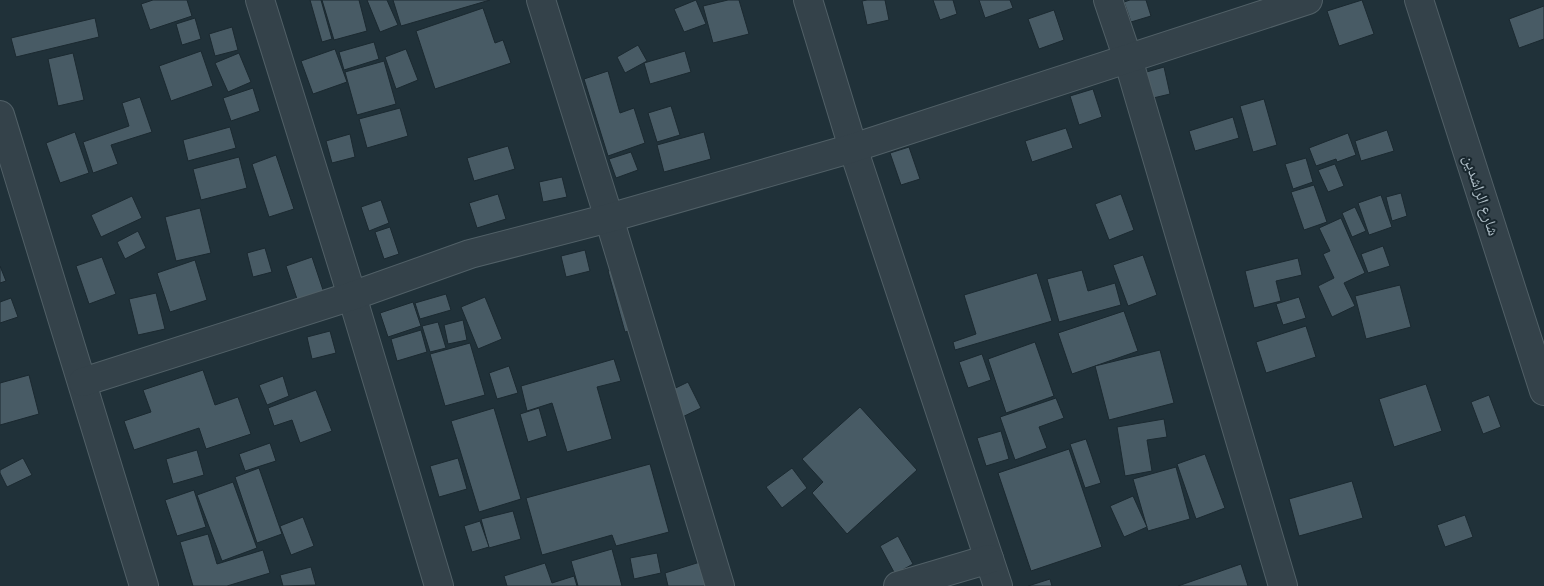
<svg xmlns="http://www.w3.org/2000/svg" width="1544" height="586" font-family="'Source Sans 3','Noto Naskh Arabic',sans-serif">
	<style>
		.building { fill: #485b65; stroke: #1b2930 }
		.lines { fill: none; stroke-linecap: round; stroke-linejoin: round }
		.minor-casing { stroke: #516067; stroke-width: 30 }
		.minor { stroke: #34424a; stroke-width: 28 }
		.labels { text-anchor: middle; stroke-width: 4; stroke-linejoin: round; paint-order: stroke }
		.street-label { font-size: 16px; fill: #aebdc6; stroke: #19272e }
	</style>
	<rect width="100%" height="100%" fill="#203139"/>
	<g class="building">
		<polygon points="153,0 187,0 192,16 150,30 141,4"/>
		<polygon points="310,0 321,0 332,39 322,42"/>
		<polygon points="322,0 359,0 367,31 334,40"/>
		<polygon points="367,0 387,0 398,25 380,32"/>
		<polygon points="393,0 490,0 401,26"/>
		<polygon points="696,0 706,24 684,32 674,9"/>
		<polygon points="728,0 739,0 749,34 713,43 703,6"/>
		<polygon points="867,0 885,0 889,20 867,25 862,1"/>
		<polygon points="933,0 953,0 957,14 940,20"/>
		<polygon points="979,0 1010,0 1013,8 985,18"/>
		<polygon points="1130,0 1146,0 1151,16 1131,22 1124,2"/>
		<polygon points="1362,0 1374,34 1339,46 1327,11"/>
		<polygon points="1544,6 1544,39 1519,48 1509,19"/>
		<polygon points="483,8 495,43 503,40 511,63 435,89 416,31"/>
		<polygon points="1054,10 1064,40 1039,49 1028,19"/>
		<polygon points="95,18 99,37 16,57 11,38"/>
		<polygon points="195,18 201,39 182,45 176,24"/>
		<polygon points="232,27 238,50 215,56 209,34"/>
		<polygon points="374,42 379,59 344,70 339,52"/>
		<polygon points="638,45 647,61 625,73 617,57"/>
		<polygon points="335,49 347,82 313,94 301,61"/>
		<polygon points="406,49 418,80 396,89 385,57"/>
		<polygon points="201,51 213,86 171,101 159,66"/>
		<polygon points="685,51 691,72 650,84 644,63"/>
		<polygon points="73,53 84,100 58,106 48,59"/>
		<polygon points="239,53 251,82 228,92 215,63"/>
		<polygon points="384,61 396,104 357,115 345,72"/>
		<polygon points="1164,67 1170,94 1149,99 1143,73"/>
		<polygon points="608,71 620,113 634,108 645,143 608,156 584,79"/>
		<polygon points="253,88 260,111 231,121 223,98"/>
		<polygon points="1093,89 1102,117 1079,125 1070,96"/>
		<polygon points="140,97 152,132 111,145 118,164 93,173 83,142 129,126 122,103"/>
		<polygon points="1264,99 1277,145 1253,152 1240,106"/>
		<polygon points="671,106 680,135 657,142 648,113"/>
		<polygon points="400,108 408,136 367,148 359,119"/>
		<polygon points="1233,117 1239,138 1195,151 1189,131"/>
		<polygon points="230,127 236,148 188,161 183,140"/>
		<polygon points="1066,128 1073,148 1032,162 1025,141"/>
		<polygon points="1387,130 1394,151 1361,161 1355,141"/>
		<polygon points="75,132 89,173 60,183 46,143"/>
		<polygon points="704,132 711,159 664,172 657,145"/>
		<polygon points="1348,133 1356,155 1337,162 1336,159 1316,166 1309,148"/>
		<polygon points="350,134 355,157 332,163 326,141"/>
		<polygon points="508,146 515,169 474,181 467,158"/>
		<polygon points="909,147 920,179 901,185 890,153"/>
		<polygon points="631,152 638,170 616,178 609,159"/>
		<polygon points="276,155 294,209 269,217 252,164"/>
		<polygon points="239,157 247,188 201,200 193,169"/>
		<polygon points="1306,158 1313,182 1293,189 1285,164"/>
		<polygon points="1335,164 1344,186 1328,192 1318,170"/>
		<polygon points="562,177 567,197 543,202 539,182"/>
		<polygon points="1314,185 1327,222 1304,230 1291,192"/>
		<polygon points="1401,193 1407,216 1392,221 1386,197"/>
		<polygon points="498,194 506,219 477,228 469,203"/>
		<polygon points="1121,194 1134,230 1109,240 1095,204"/>
		<polygon points="1381,195 1392,227 1369,235 1358,203"/>
		<polygon points="132,196 142,218 101,237 91,215"/>
		<polygon points="381,200 389,223 369,231 361,207"/>
		<polygon points="1355,207 1366,231 1352,237 1342,213"/>
		<polygon points="200,208 211,253 176,261 165,217"/>
		<polygon points="1341,218 1365,273 1344,283 1355,306 1332,317 1318,286 1334,278 1323,254 1330,251 1319,228"/>
		<polygon points="390,227 399,254 384,259 375,232"/>
		<polygon points="138,231 146,248 125,259 117,242"/>
		<polygon points="1383,246 1390,266 1368,273 1361,254"/>
		<polygon points="265,248 272,272 253,277 247,253"/>
		<polygon points="585,250 590,271 566,277 561,256"/>
		<polygon points="1143,255 1157,295 1128,306 1113,265"/>
		<polygon points="102,257 116,294 89,304 76,266"/>
		<polygon points="312,257 324,293 298,302 286,266"/>
		<polygon points="1298,258 1302,275 1276,281 1281,301 1254,308 1245,271"/>
		<polygon points="195,260 207,300 170,312 157,273"/>
		<polygon points="0,266 6,281 0,283"/>
		<polygon points="629,266 645,327 625,332 608,271"/>
		<polygon points="1082,270 1088,291 1115,283 1121,305 1059,322 1047,279"/>
		<polygon points="1037,273 1052,321 955,350 953,342 976,334 964,295"/>
		<polygon points="1400,285 1411,327 1366,339 1355,296"/>
		<polygon points="156,293 165,329 138,335 129,299"/>
		<polygon points="446,294 451,310 420,319 415,303"/>
		<polygon points="485,297 502,339 478,349 461,307"/>
		<polygon points="1299,297 1306,318 1283,325 1276,304"/>
		<polygon points="11,298 18,317 0,323 0,302"/>
		<polygon points="413,302 421,326 388,337 380,313"/>
		<polygon points="1124,311 1138,351 1072,374 1058,333"/>
		<polygon points="463,320 467,340 448,344 444,325"/>
		<polygon points="438,322 446,348 430,352 422,326"/>
		<polygon points="1306,326 1316,357 1266,373 1256,342"/>
		<polygon points="421,330 427,352 397,361 391,339"/>
		<polygon points="330,331 336,353 312,359 307,337"/>
		<polygon points="1035,342 1054,396 1006,413 988,359"/>
		<polygon points="470,343 485,395 445,406 430,354"/>
		<polygon points="1160,350 1174,403 1109,420 1095,366"/>
		<polygon points="982,354 991,380 968,388 959,362"/>
		<polygon points="614,359 621,381 597,387 612,439 567,452 552,403 527,411 521,386"/>
		<polygon points="509,366 518,393 497,399 489,373"/>
		<polygon points="203,370 215,405 238,397 251,434 206,449 199,428 134,450 124,421 151,412 143,390"/>
		<polygon points="29,375 39,414 0,425 0,383"/>
		<polygon points="283,376 289,396 267,405 259,385"/>
		<polygon points="688,382 701,408 672,422 659,396"/>
		<polygon points="1426,384 1442,431 1394,447 1379,399"/>
		<polygon points="316,390 332,431 300,443 292,420 274,426 268,408"/>
		<polygon points="1489,395 1501,427 1483,434 1471,402"/>
		<polygon points="1056,398 1064,418 1039,427 1047,448 1015,460 1000,417"/>
		<polygon points="860,407 917,470 847,534 812,493 823,482 802,459"/>
		<polygon points="494,408 521,499 479,512 451,421"/>
		<polygon points="539,408 547,436 528,442 520,414"/>
		<polygon points="1164,419 1167,437 1147,440 1152,471 1125,476 1117,427"/>
		<polygon points="1001,431 1009,459 986,466 977,438"/>
		<polygon points="1086,439 1101,483 1085,488 1070,444"/>
		<polygon points="270,443 276,461 245,471 239,454"/>
		<polygon points="1069,449 1102,547 1031,571 998,473"/>
		<polygon points="197,450 204,475 173,484 166,459"/>
		<polygon points="1205,454 1225,508 1196,519 1177,464"/>
		<polygon points="23,458 32,475 7,487 0,473 0,470"/>
		<polygon points="458,458 467,489 439,497 430,466"/>
		<polygon points="650,464 669,532 616,546 612,535 542,555 526,498"/>
		<polygon points="1176,467 1190,519 1148,531 1133,479"/>
		<polygon points="259,468 282,534 257,543 235,477"/>
		<polygon points="792,468 807,488 782,508 766,487"/>
		<polygon points="1352,481 1363,518 1299,536 1289,499"/>
		<polygon points="233,482 257,548 222,561 197,495"/>
		<polygon points="194,490 206,527 177,536 165,500"/>
		<polygon points="1133,496 1147,527 1124,537 1110,506"/>
		<polygon points="513,511 521,539 489,548 481,519"/>
		<polygon points="1465,515 1473,537 1445,547 1437,525"/>
		<polygon points="303,517 314,546 291,555 280,526"/>
		<polygon points="480,521 489,547 472,552 464,526"/>
		<polygon points="208,534 217,564 263,550 270,573 227,586 193,586 180,542"/>
		<polygon points="898,536 913,564 895,574 880,546"/>
		<polygon points="612,549 622,586 578,586 571,561"/>
		<polygon points="657,553 661,573 634,579 630,558"/>
		<polygon points="700,562 707,586 668,586 665,573"/>
		<polygon points="545,563 552,583 574,576 577,586 507,586 504,576"/>
		<polygon points="1241,564 1248,586 1178,586"/>
		<polygon points="311,567 316,585 283,586 280,575"/>
		<polygon points="1050,579 1052,586 1028,586"/>
	</g>
	<g class="lines">
		<g class="minor-casing">
			<g id="minor">
				<polyline points="260,0 352,296 439,586"/>
				<polyline points="541,0 609,218 720,586"/>
				<polyline points="808,0 853,148 998,586"/>
				<polyline points="1108,0 1128,59 1283,586"/>
				<polyline points="1419,0 1544,391"/>
				<polyline points="0,115 144,586"/>
				<polyline points="83,382 352,296 470,254 609,218 853,148 1308,0"/>
				<polyline points="898,586 989,559"/>
			</g>
		</g>
		<use href="#minor" class="minor"/>
	</g>
	<g class="labels">
		<g class="street-label">
			<text transform="translate(1482 195) rotate(72)" y="6">شارع الراشدين</text>
		</g>
	</g>
</svg>
